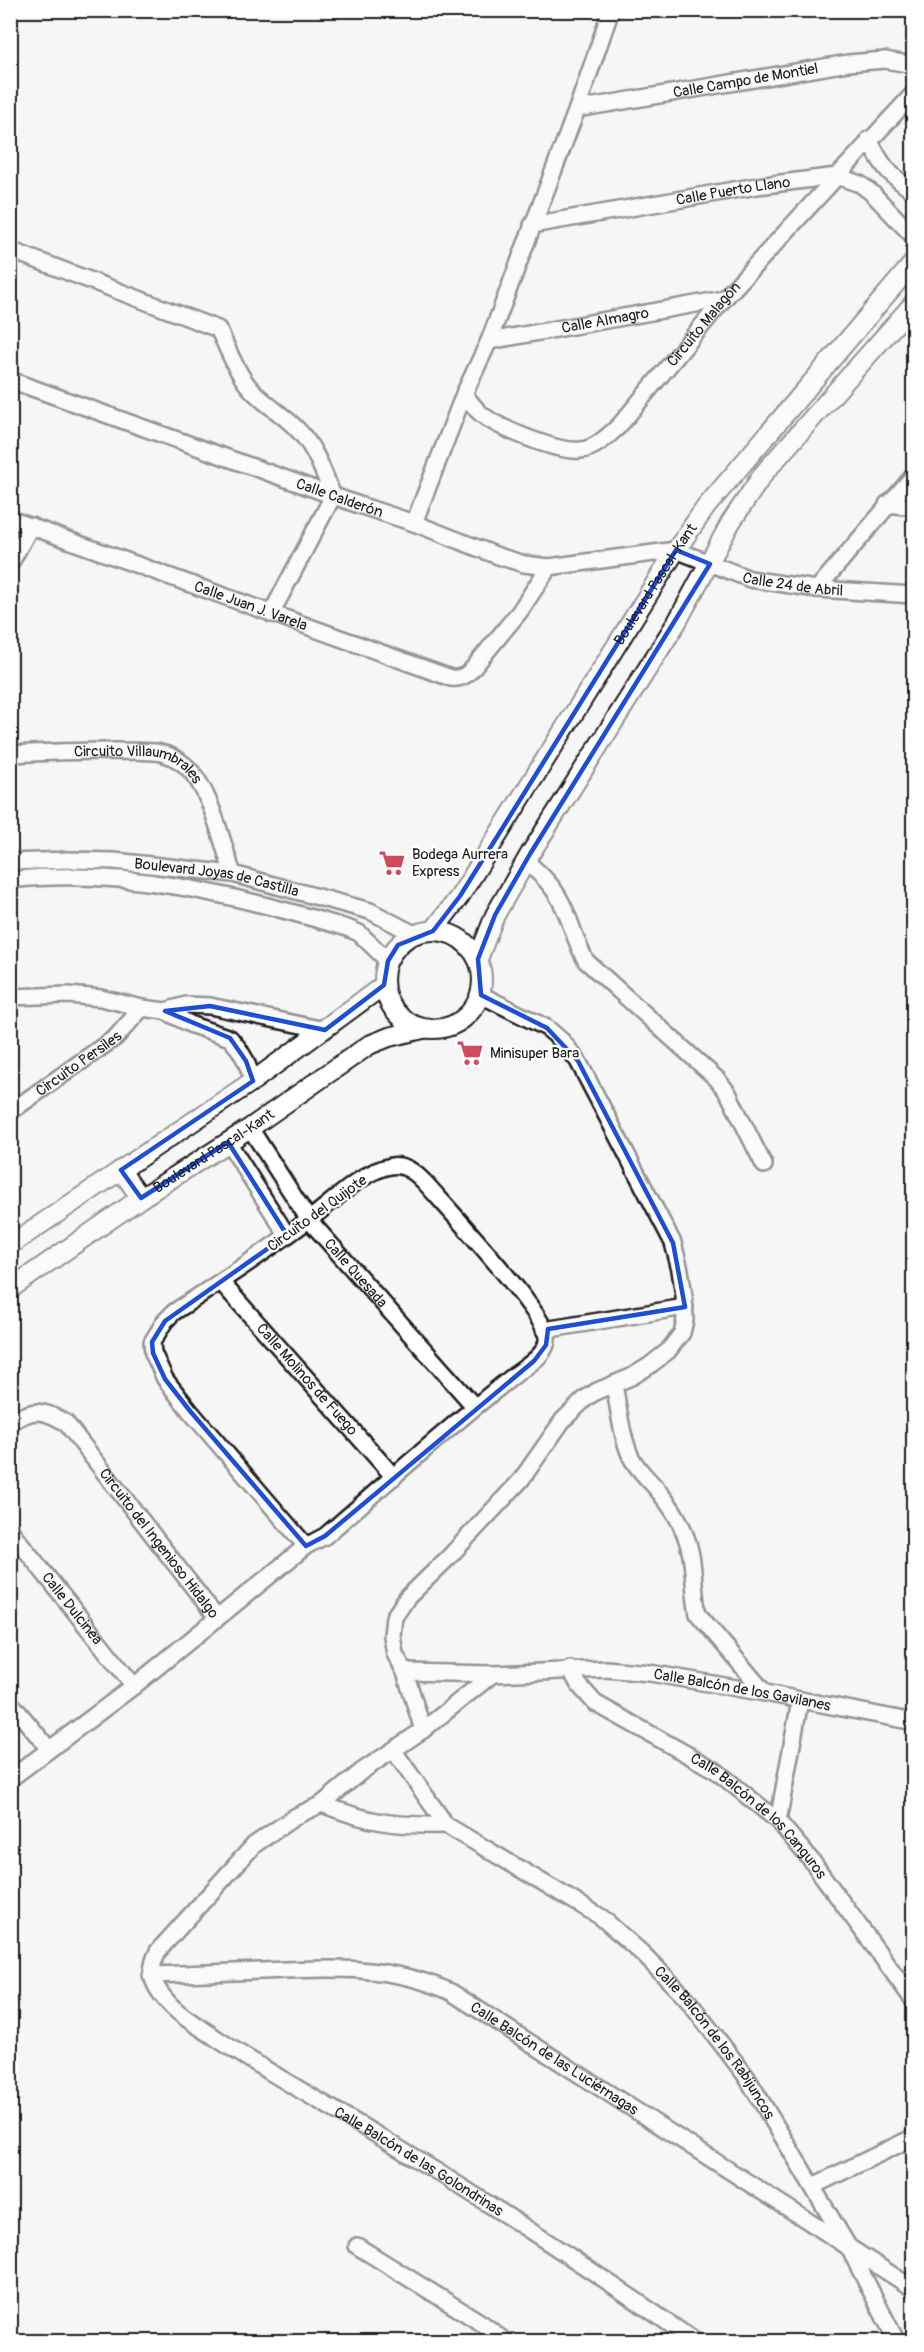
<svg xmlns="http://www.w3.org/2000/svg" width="924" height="2352" font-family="Pangolin,sans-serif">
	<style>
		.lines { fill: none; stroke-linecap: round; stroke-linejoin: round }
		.minor-casing { stroke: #1c1c1c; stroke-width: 20 }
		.tertiary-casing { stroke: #1c1c1c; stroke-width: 22 }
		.minor { stroke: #fff; stroke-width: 15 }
		.tertiary { stroke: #fff; stroke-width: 18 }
		.marked { fill: none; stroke: #1d4ed8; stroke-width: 4.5; stroke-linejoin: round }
		.labels { text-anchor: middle; stroke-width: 4.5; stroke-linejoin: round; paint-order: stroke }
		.street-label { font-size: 15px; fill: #1c1c1c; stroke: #fff }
		.poi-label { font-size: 15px; fill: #1c1c1c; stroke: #fff; text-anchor: start }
	</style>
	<rect width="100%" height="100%" fill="#f6f6f6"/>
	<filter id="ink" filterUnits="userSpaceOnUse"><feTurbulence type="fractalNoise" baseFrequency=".0167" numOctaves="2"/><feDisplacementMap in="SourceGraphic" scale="12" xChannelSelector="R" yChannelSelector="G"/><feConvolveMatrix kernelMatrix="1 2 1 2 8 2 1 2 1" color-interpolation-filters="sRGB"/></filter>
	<g filter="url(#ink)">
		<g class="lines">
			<g class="minor-casing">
				<g id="minor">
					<path id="s1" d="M577 109 848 63 885 60 914 65"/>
					<path d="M869 139C882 167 889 174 914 192"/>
					<path id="s2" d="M532 225 757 186 837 176 860 184 872 193 914 237"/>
					<path d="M10 250 218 329C227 346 234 367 246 383 259 401 279 411 295 427 315 446 323 471 333 496L271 614"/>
					<path id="s3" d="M489 341 724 299"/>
					<path id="s4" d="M10 380 359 505 414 523 498 556 524 564 549 567 676 550 750 579 817 589 914 595"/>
					<path id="s5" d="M464 394C469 400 473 406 479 412 495 427 558 453 581 450 595 449 609 435 619 426L724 299 914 93"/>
					<polyline points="887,504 914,507"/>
					<path id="s6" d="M10 519 451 678C462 679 467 675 474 667L520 611 549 567"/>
					<polyline points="414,523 464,394 489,341 577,109 611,10"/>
					<polyline points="10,564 31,526"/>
					<polyline points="817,589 914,475"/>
					<path id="s7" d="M10 754C46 752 80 751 116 751 131 752 147 750 161 753 170 755 179 760 186 766 211 789 222 843 233 874"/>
					<path d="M526 861C539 873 552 884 560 900 571 919 575 942 586 961L717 1079 728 1093 764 1165"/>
					<path id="s8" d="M10 862 69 860 114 861 233 874 370 911 414 934"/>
					<path d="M10 880C125 867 239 896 347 928L359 933 388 961"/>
					<polyline points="10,997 68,995 101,998 142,1008 165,1011 192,1025 230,1038 239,1049 246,1061 253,1081"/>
					<polyline points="165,1011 186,1005 210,1006 325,1030"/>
					<path id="s9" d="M10 1112 116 1037 142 1008"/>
					<path id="s10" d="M250 1128 309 1220 474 1406"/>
					<polyline points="228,1142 287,1235"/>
					<path id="s11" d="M221 1282 394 1477"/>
					<polyline points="544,1330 685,1307"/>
					<path d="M614 1385C619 1409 621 1435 631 1457 638 1471 651 1481 660 1493 670 1505 679 1518 684 1532 696 1559 692 1587 698 1614L765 1693"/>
					<path id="s12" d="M10 1423C33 1408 43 1409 66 1423L217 1618"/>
					<path id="s13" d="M10 1530 134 1686"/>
					<path id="s14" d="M570 1669 579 1685 595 1703 715 1770 778 1821 811 1860 914 2001"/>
					<path id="s15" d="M405 1672 493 1674 606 1669 650 1673 765 1693 914 1722"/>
					<path id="s16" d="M493 1674 423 1730 362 1771 322 1804 296 1816 254 1845 158 1951C148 1971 151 1983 166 2000 179 2016 199 2026 216 2038 267 2072 320 2101 372 2132 482 2198 590 2268 696 2342"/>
					<polyline points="10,1702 49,1749"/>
					<polyline points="423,1730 405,1672 395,1654 392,1636 394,1617 407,1598 448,1558 521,1480 563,1420 586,1398 597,1391 631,1377 649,1366 668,1351 682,1333 685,1320 684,1296 680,1270 673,1243 578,1061 562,1041 547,1028 481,995"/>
					<path id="s17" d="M394 1751 446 1825 601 1917 643 1954 686 1998 746 2076 848 2246 897 2342"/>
					<path d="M10 1779 134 1686 306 1546 325 1536C388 1482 450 1425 516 1374 527 1366 549 1353 547 1337 544 1312 451 1212 429 1187 420 1177 407 1163 391 1166 362 1171 331 1204 307 1221 264 1253 219 1283 174 1312L165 1321 152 1342 153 1353 165 1379 190 1411 306 1546"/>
					<path d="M322 1804C369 1823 395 1826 446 1825"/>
					<polyline points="778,1821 800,1701"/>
					<path id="s18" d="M151 1975C188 1974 225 1972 261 1971 327 1968 390 1964 451 1992L914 2289"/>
					<polyline points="813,2186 914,2137"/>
					<polyline points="357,2246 483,2324 506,2342"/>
				</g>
			</g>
			<g class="tertiary-casing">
				<g id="tertiary">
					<circle cx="433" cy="980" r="49"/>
					<path id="s19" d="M433 931 460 896 676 550 706 507 914 262"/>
					<polyline points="478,959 495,915 530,854 677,622 731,522 764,473 914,303"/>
					<polyline points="121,1170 141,1198"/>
					<polyline points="10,1245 253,1081 384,985"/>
					<path id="s20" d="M10 1289 141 1198 250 1128 369 1045 389 1037 423 1029"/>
				</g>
			</g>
			<use href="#minor" class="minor"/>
			<use href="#tertiary" class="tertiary"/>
		</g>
	</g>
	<path d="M0 0H924V2352H0ZM676 550 710 564 530 854 495 915 478 959 481 995 547 1028 578 1061 673 1243 685 1307 548 1329 546 1345 534 1361 325 1536 306 1546 190 1411 165 1379 153 1353 152 1342 165 1321 287 1235 228 1142 141 1198 121 1170 253 1081 246 1061 230 1038 165 1011 210 1006 325 1030 384 985 388 961 398 945 433 931 460 896Z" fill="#f6f6f6" fill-opacity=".55" fill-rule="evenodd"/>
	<path class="marked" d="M676 550 710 564 530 854 495 915 478 959 481 995 547 1028 578 1061 673 1243 685 1307 548 1329 546 1345 534 1361 325 1536 306 1546 190 1411 165 1379 153 1353 152 1342 165 1321 287 1235 228 1142 141 1198 121 1170 253 1081 246 1061 230 1038 165 1011 210 1006 325 1030 384 985 388 961 398 945 433 931 460 896Z"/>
	<defs>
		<g id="supermarket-bare" transform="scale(2.07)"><path d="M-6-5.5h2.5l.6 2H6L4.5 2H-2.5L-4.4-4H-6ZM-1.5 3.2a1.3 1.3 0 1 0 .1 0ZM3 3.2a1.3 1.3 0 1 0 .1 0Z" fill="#d1495b" stroke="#fff" stroke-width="2.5" paint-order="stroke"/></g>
	</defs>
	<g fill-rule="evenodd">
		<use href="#supermarket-bare" x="392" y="863"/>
		<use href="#supermarket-bare" x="470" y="1053"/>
	</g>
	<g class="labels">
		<g class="street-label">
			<text dy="5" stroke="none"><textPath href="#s1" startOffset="171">Calle Campo de Montiel</textPath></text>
			<text dy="5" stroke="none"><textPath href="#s2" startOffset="204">Calle Puerto Llano</textPath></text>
			<text dy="5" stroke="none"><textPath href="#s3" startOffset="118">Calle Almagro</textPath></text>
			<text dy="5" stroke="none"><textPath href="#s5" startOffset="312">Circuito Malagón</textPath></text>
			<text dy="5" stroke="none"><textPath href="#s4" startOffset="350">Calle Calderón</textPath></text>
			<text dy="5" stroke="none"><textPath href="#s4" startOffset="822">Calle 24 de Abril</textPath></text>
			<text dy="5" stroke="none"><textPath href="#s19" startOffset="412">Boulevard Pascal-Kant</textPath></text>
			<text dy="5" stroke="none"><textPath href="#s6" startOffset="256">Calle Juan J. Varela</textPath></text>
			<text dy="5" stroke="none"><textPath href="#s7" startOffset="132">Circuito Villaumbrales</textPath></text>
			<text dy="5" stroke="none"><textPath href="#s8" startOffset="208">Boulevard Joyas de Castilla</textPath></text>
			<text dy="5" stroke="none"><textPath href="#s9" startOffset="84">Circuito Persiles</textPath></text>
			<text dy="5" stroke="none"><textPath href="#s20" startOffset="246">Boulevard Pascal-Kant</textPath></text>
			<text transform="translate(317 1213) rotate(-36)" y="5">Circuito del Quijote</text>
			<text dy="5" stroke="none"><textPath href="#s10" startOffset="180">Calle Quesada</textPath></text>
			<text dy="5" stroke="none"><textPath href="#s11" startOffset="130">Calle Molinos de Fuego</textPath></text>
			<text dy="5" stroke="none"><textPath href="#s12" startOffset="213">Circuito del Ingenioso Hidalgo</textPath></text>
			<text dy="5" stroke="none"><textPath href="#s13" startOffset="100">Calle Dulcinea</textPath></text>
			<text dy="5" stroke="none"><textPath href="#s15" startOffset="339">Calle Balcón de los Gavilanes</textPath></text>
			<text dy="5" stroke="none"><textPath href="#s14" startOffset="243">Calle Balcón de los Canguros</textPath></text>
			<text dy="5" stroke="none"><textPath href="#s17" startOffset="441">Calle Balcón de los Rabijuncos</textPath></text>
			<text dy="5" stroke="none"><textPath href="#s18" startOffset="426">Calle Balcón de las Luciérnagas</textPath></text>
			<text dy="5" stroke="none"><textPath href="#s16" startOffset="792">Calle Balcón de las Golondrinas</textPath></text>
		</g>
		<g class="poi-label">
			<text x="412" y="859">Bodega Aurrera<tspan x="412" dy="17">Express</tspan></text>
			<text x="490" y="1058">Minisuper Bara</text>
		</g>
	</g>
	<rect width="924" height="2352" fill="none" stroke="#fff" stroke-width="36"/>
	<rect x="18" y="18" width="888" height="2316" fill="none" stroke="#1c1c1c" stroke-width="2" filter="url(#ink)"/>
</svg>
